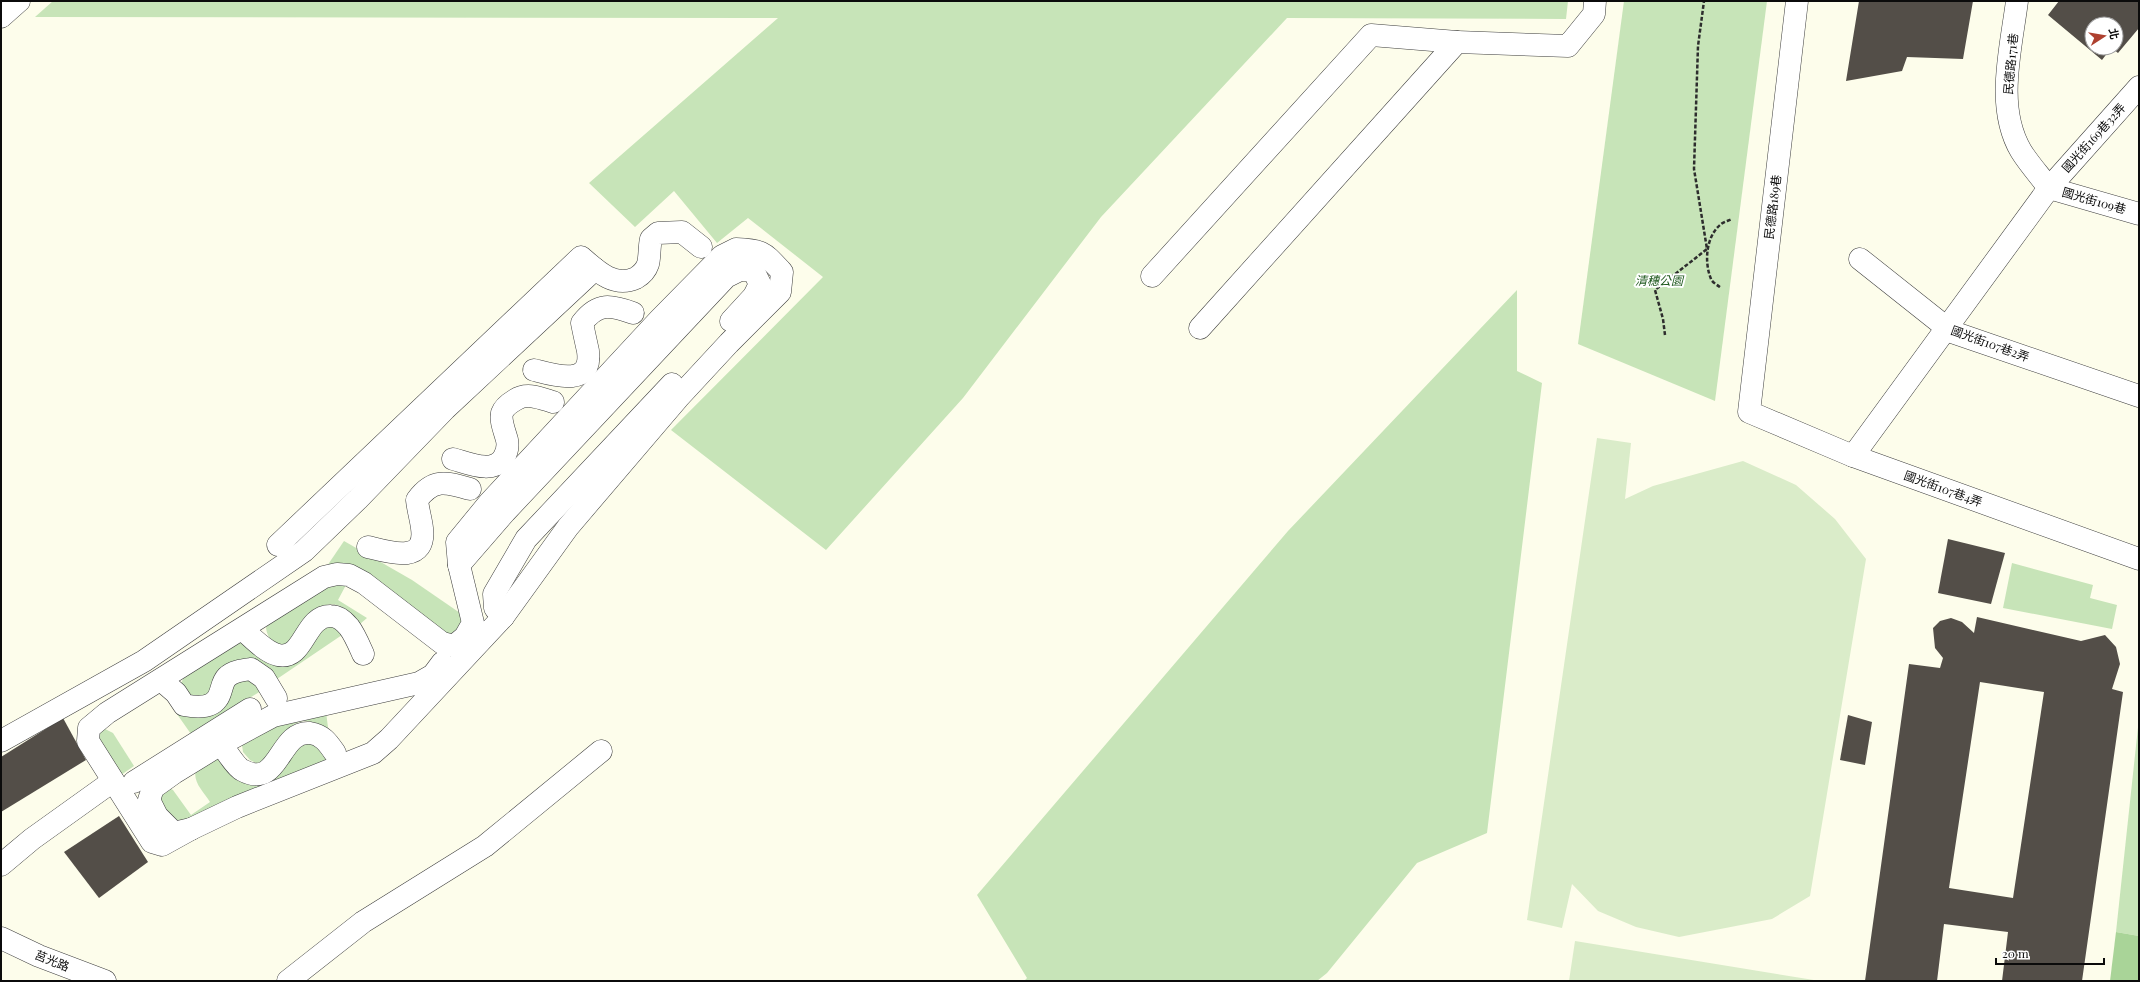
<svg xmlns="http://www.w3.org/2000/svg" width="2140" height="982" font-family="'Playfair Display','Noto Sans TC',serif">
	<style>
		.green { fill: #c7e4b8 }
		.forest { fill: #a9d498 }
		.pitch { fill: #daecc9 }
		.building { fill: #534e48; fill-rule: evenodd }
		.lines { fill: none; stroke-linecap: round; stroke-linejoin: round }
		.minor-casing { stroke: #3e3e3e; stroke-width: 23 }
		.path { stroke: #2d2d2d; stroke-width: 2.5; stroke-dasharray: 4 2; stroke-linecap: butt }
		.minor { stroke: #fff; stroke-width: 22 }
		.labels { text-anchor: middle; stroke-width: 4; stroke-linejoin: round; paint-order: stroke }
		.street-label { font-size: 12px; fill: #0b0b0b; stroke: #fff }
		.park-label { font-size: 12px; font-style: italic; fill: #235c22; stroke: #fff }
	</style>
	<rect width="100%" height="100%" fill="#fdfdeb"/>
	<g class="green">
		<polygon points="53,1 1568,1 1566,19 1287,18 1101,217 963,398 826,550 671,430 823,277 748,218 717,243 674,191 635,227 589,183 778,18 35,17"/>
		<polygon points="1624,1 1767,1 1715,401 1578,344"/>
		<polygon points="1517,290 1517,371 1542,383 1487,833 1417,863 1327,973 1317,981 1024,981 1027,978 977,895 1288,531"/>
		<polygon points="344,541 412,580 460,613 463,622 457,635 444,635 327,566"/>
		<polygon points="2012,563 2093,585 2090,598 2117,605 2112,629 2003,608"/>
		<path d="M330 581 347 583 338 600 367 618 360 624C327 580 307 619 286 647 273 644 268 640 266 628L270 619Z"/>
		<polygon points="329,625 336,628 342,635 277,679 260,664 208,695 199,697 190,696 181,684 184,676 233,642 242,642 273,664"/>
		<polygon points="244,678 253,683 261,691 191,734 172,707 174,706 202,717 218,713 225,705 236,682"/>
		<path d="M326 712 329 735C300 701 280 736 265 762L256 763 250 760 243 752 242 745 245 740 262 730Z"/>
		<polygon points="2139,718 2139,936 2116,932"/>
		<polygon points="103,728 113,733 134,766 121,775 97,741 99,730"/>
		<path d="M315 741 333 762 179 828 164 813 159 794 168 787 173 790 191 815 210 802C204 792 192 782 196 769L217 759 223 761 240 778 291 748Z"/>
	</g>
	<polygon class="forest" points="2116,932 2139,936 2139,981 2110,981"/>
	<g class="pitch">
		<polygon points="1597,438 1631,443 1625,499 1653,486 1743,461 1796,485 1835,519 1866,559 1810,896 1772,919 1679,937 1636,927 1598,911 1572,884 1562,928 1527,920"/>
		<polygon points="1575,941 1820,981 1569,981"/>
	</g>
	<g class="building">
		<polygon points="1859,1 1973,1 1963,59 1907,57 1902,71 1846,81"/>
		<polygon points="2059,1 2139,1 2139,28 2118,53 2112,48 2116,48 2116,24 2092,24 2092,48 2111,48 2102,60 2048,15"/>
		<polygon points="1948,539 2005,553 1991,604 1938,593"/>
		<path d="M1977 617 2081 641 2105 635 2116 647 2120 664 2112 689 2123 692 2082 981H2002L2008 932 1944 924 1937 981H1865L1909 664 1940 668 1943 658 1935 648 1933 628 1940 621 1951 618 1962 622 1974 633ZM1980 682 2044 692 2013 898 1949 888Z"/>
		<polygon points="1848,715 1872,722 1865,765 1840,760"/>
		<polygon points="63,718 86,760 1,812 1,757"/>
		<polygon points="119,816 148,862 99,898 64,852"/>
	</g>
	<g class="lines">
		<g class="minor-casing">
			<g id="minor">
				<polyline points="1797,1 1749,412 1853,456 2139,559"/>
				<path d="M2017 1C2011 49 1995 107 2021 151 2029 164 2040 176 2049 188"/>
				<polyline points="1,17 19,1"/>
				<polyline points="2049,188 2139,214"/>
				<path d="M736 249C764 250 764 253 782 272L780 292 729 343 678 398 568 527 503 617 389 739 373 753 237 807 191 829 162 845 152 842 88 741 89 728 107 713 324 577 337 574 349 575 364 583 442 643 454 646 465 637 473 623 459 565 457 542 489 503 659 320 722 256Z"/>
				<polyline points="1860,259 1952,332 2139,396"/>
				<polyline points="1152,276 1371,35 1457,42"/>
				<polyline points="1200,328 1457,42 1568,46 1594,14 1595,1"/>
				<path d="M534 370C553 375 593 388 588 351 586 342 584 333 582 323 598 302 611 305 633 313"/>
				<polyline points="1853,456 2049,188 2139,87"/>
				<path d="M453 459C468 463 494 475 504 457 507 452 508 445 507 440 505 432 500 421 502 413 504 407 510 403 515 400 527 392 540 398 553 402"/>
				<path d="M278 545 581 257C597 271 614 288 636 278 641 275 646 270 648 264 650 257 649 247 651 239L658 233 682 232 701 247"/>
				<path d="M368 547C388 552 427 565 422 528 421 519 418 510 417 500 433 478 446 482 470 489"/>
				<polyline points="459,565 505,512 726,277 740,270 753,270 760,284 754,296 731,321"/>
				<polyline points="503,617 495,608 494,594 526,539 672,384"/>
				<path d="M243 630C253 638 265 652 278 655 305 661 304 615 331 616 338 616 344 621 349 627 355 635 359 645 363 654"/>
				<path d="M161 680 176 693 184 705C194 707 210 709 217 699 222 693 221 683 227 677 233 671 243 670 251 669L264 678 276 698"/>
				<polyline points="1,741 144,661 304,551 358,499 445,409 595,269"/>
				<path d="M221 744C226 751 236 767 242 770 280 791 278 730 310 733 323 735 328 743 335 753"/>
				<polyline points="134,782 250,709"/>
				<polyline points="191,829 174,833 157,816 149,800 153,788 174,773 221,744 273,716 419,683 433,675 442,663"/>
				<polyline points="1,865 32,839 113,781"/>
				<polyline points="1,938 39,956 105,981"/>
				<polyline points="288,981 363,922 485,846 601,751"/>
			</g>
		</g>
		<g class="path">
			<path d="M1720 287C1717 285 1712 282 1711 279 1704 262 1706 237 1720 225 1723 222 1728 221 1732 219"/>
			<polyline points="1665,335 1663,319 1655,290 1707,249 1694,169 1698,46 1704,1"/>
		</g>
		<use href="#minor" class="minor"/>
	</g>
	<g class="labels">
		<g class="street-label">
			<text transform="translate(2011 64) rotate(-85)" y="4">民德路171巷</text>
			<text transform="translate(2094 138) rotate(-48)" y="4">國光街169巷32弄</text>
			<text transform="translate(2094 201) rotate(16)" y="4">國光街109巷</text>
			<text transform="translate(1773 207) rotate(-83)" y="4">民德路189巷</text>
			<text transform="translate(1990 344) rotate(20)" y="4">國光街107巷2弄</text>
			<text transform="translate(1943 489) rotate(20)" y="4">國光街107巷4弄</text>
			<text transform="translate(52 961) rotate(22)" y="4">莒光路</text>
		</g>
		<g class="park-label">
			<text x="1659" y="285">清穗公園</text>
		</g>
	</g>
	<rect width="2140" height="982" fill="none" stroke="#0b0b0b" stroke-width="4"/>
	<g transform="translate(2104 36) rotate(78)"><circle r="19" fill="#ffffff" stroke="#9d9d9d"/>
	<path d="M0-3L7 15L0 10L-7 15Z" fill="#ae402f"/>
	<text y="-6" font-size="11" font-weight="bold" text-anchor="middle" fill="#0b0b0b">北</text>
	</g>
	<path d="M1996 958v6h108v-6" fill="none" stroke="#0b0b0b" stroke-width="2"/>
	<text x="2002" y="958" font-size="12" fill="#0b0b0b" stroke="#ffffff" stroke-width="3" paint-order="stroke">20 m</text>
</svg>
